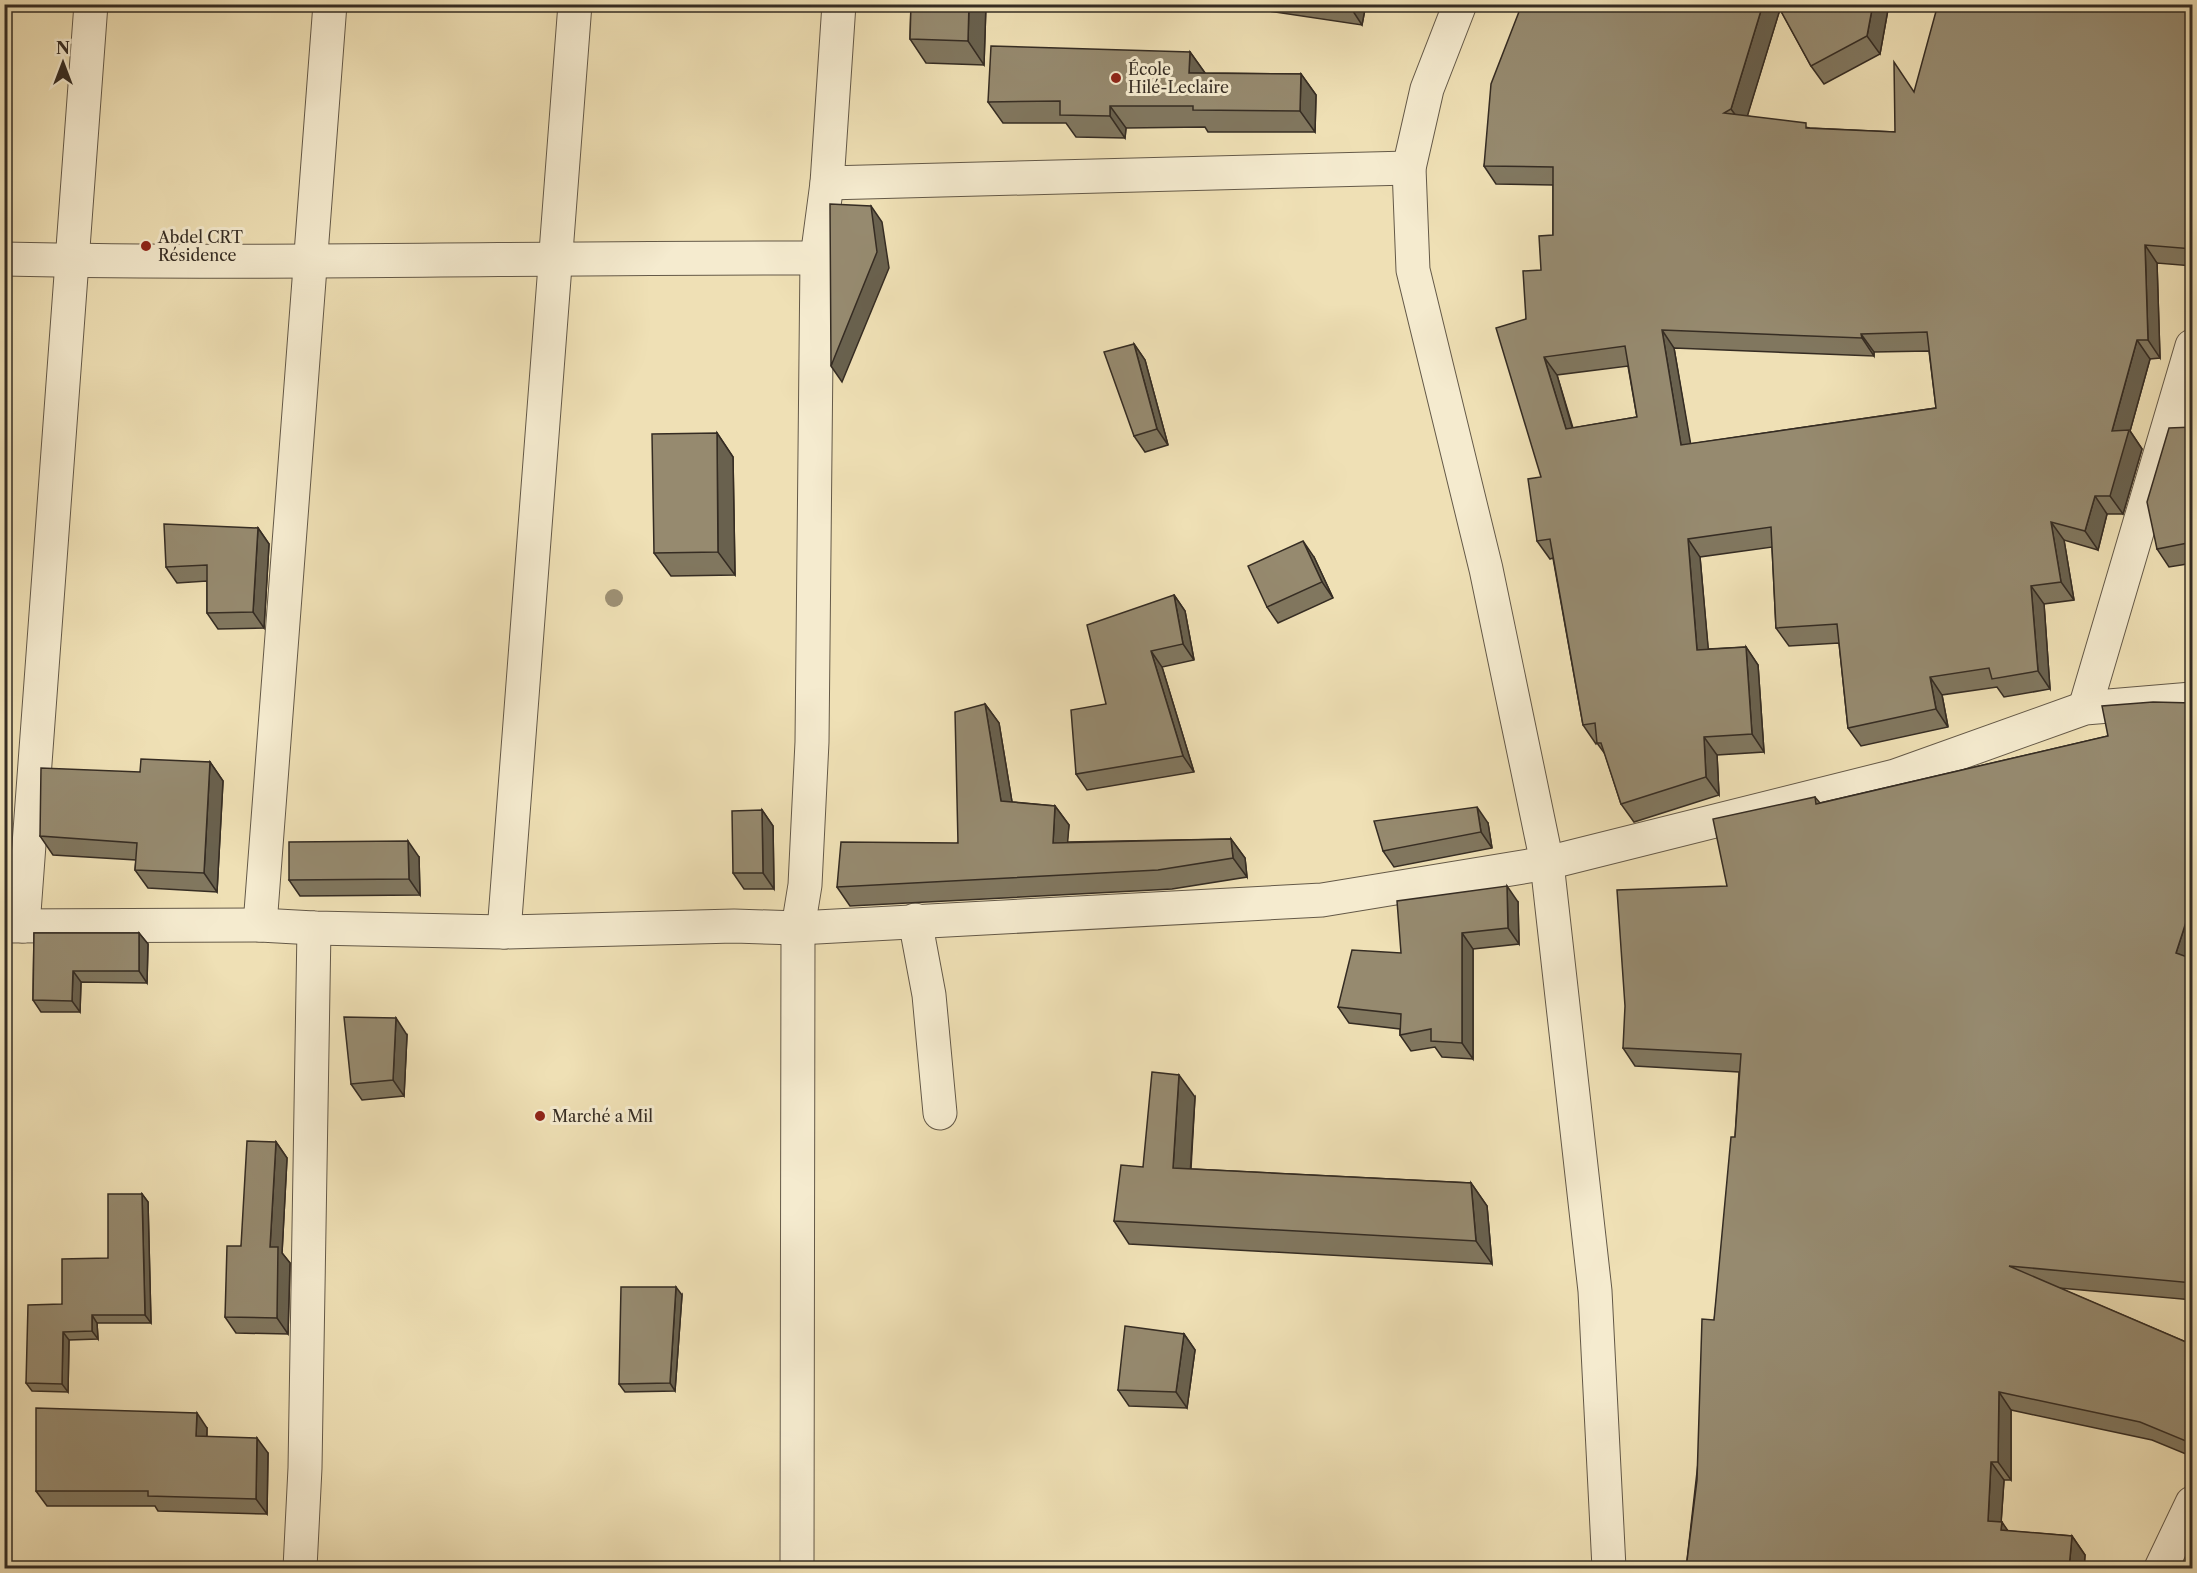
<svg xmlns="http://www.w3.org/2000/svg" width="2197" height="1573" font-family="'Libre Caslon Text',serif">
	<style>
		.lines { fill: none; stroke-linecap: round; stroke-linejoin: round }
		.minor-casing { stroke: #645948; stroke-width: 35 }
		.minor { stroke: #f5ebcf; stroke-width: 33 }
		.tree { fill: #9e9175 }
		.wall { fill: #81775f; stroke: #352c23; stroke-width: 1.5; fill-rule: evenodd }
		.shaded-wall { fill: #69614e; stroke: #352c23; stroke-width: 1.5 }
		.building { fill: #968a6f; stroke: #352c23; stroke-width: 1.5; fill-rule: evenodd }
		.poi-dot { fill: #8f2418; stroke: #f5ebcf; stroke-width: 2 }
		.labels { text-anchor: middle; stroke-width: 6; stroke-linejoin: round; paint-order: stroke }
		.poi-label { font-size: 16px; fill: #352c23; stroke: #f5ebcf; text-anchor: start }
	</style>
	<rect width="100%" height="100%" fill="#efe0b5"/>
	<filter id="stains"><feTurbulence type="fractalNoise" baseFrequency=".00333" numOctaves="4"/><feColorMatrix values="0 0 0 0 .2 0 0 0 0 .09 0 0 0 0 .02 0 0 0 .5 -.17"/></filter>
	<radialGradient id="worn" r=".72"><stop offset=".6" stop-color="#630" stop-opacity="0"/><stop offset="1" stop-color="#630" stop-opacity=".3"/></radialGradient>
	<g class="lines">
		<g class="minor-casing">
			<g id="minor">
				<polyline points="1460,4 1427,89 1409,168 1413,270 1486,569 1547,863 1595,1291 1609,1568"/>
				<polyline points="827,183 1409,168"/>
				<path d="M4 259C275 265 546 257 817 258"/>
				<polyline points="2085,708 2192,346"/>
				<polyline points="915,920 929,995 940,1113"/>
				<polyline points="260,925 330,4"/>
				<polyline points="4,926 260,925 314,928 504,932 734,926 798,928 1322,900 1547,863 1895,776 2085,708 2192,699"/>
				<polyline points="23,926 91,4"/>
				<polyline points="504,932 575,4"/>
				<polyline points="300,1568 305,1468 314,928"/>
				<polyline points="797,1568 798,928 805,885 812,742 817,258 827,183 839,4"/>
				<polyline points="2161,1568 2192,1503"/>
			</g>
		</g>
		<use href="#minor" class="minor"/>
	</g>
	<circle class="tree" cx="614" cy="598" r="9"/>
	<g class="wall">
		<polygon points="911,4 986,4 984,65 926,63 910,39"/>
		<polygon points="1222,4 1366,4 1362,25"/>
		<path d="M1522 4H1889L1880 54 1824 84 1811 66 1780 9 1747 116 1810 128 1895 132 1914 91 2193 4V266L2157 263 2160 358 2150 359 2130 431 2142 449 2123 514H2107L2098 550 2064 540 2074 600 2044 604 2050 689 2004 697 1997 687 1942 695 1948 727 1861 746 1848 728 1839 643 1789 646 1776 628 1772 547 1700 557 1708 649 1746 647 1758 665 1764 752 1717 755 1719 795 1634 822 1621 804 1605 754 1597 743 1596 744 1583 725 1553 558 1550 559 1537 541 1541 477 1526 319 1553 235V185L1496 184 1484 166ZM1674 348 1874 356V352L1929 351 1936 408 1690 444ZM1628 366 1637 417 1573 428 1557 375Z"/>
		<polygon points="1190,52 1205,73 1301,74 1316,95 1315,132 1208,132 1205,127 1126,128 1125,138 1076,137 1066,123 1003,123 988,102"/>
		<polygon points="1134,344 1145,360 1168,445 1145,452 1134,436"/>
		<polygon points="2193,427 2193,563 2169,567 2157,549"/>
		<polygon points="717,433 733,457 735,575 671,576 654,553"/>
		<polygon points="258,528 269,544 264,628 218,629 207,613 207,581 177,583 166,567"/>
		<polygon points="1314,557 1333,598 1278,623 1267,607"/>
		<polygon points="1174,595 1185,611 1194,660 1162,667 1194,772 1087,790 1076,774 1106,704"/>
		<polygon points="2193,703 2193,1300 2059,1288 2193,1345 2193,1457 2152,1440 2011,1410 2011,1480 2004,1480 2001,1522 2008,1531 2072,1536 2085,1555 2084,1569 1686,1569 1735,1137 1739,1072 1635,1066 1623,1048 1727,886 1815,797 1820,803 2108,736"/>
		<polygon points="985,704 999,723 1012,802 1055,806 1069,825 1067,842 1231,839 1245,858 1247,877 1172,889 850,906 837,887 958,843"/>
		<polygon points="210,762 223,781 217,892 148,888 135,870 136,860 53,855 40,836 140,772"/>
		<polygon points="762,810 773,826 774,889 744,889 733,873"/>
		<polygon points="1488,823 1492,848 1394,867 1383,851"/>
		<polygon points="419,857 420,895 300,896 289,880"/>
		<polygon points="1518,902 1519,944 1473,949 1473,1059 1442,1057 1435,1047 1411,1051 1400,1035 1400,1029 1349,1023 1338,1007 1401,953"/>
		<polygon points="34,933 139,933 148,944 147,983 81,982 80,1012 41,1012 33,1000"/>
		<polygon points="407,1035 404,1096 362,1100 351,1084"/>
		<polygon points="1195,1097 1191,1169 1471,1183 1487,1206 1492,1264 1129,1244 1114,1221 1143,1167"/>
		<polygon points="276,1142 287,1158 282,1253 290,1263 288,1334 236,1333 225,1317 241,1246"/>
		<polygon points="142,1194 148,1202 151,1323 97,1323 98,1339 69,1340 68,1392 32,1391 26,1383 62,1304 108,1258"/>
		<polygon points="682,1295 675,1391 625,1392 619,1384"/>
		<polygon points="1184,1334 1195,1350 1187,1408 1129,1406 1118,1390"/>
		<polygon points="207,1428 207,1437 268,1453 267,1514 158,1511 155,1506 47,1506 36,1491"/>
	</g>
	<g class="shaded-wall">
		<polygon points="969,4 986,4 984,65 968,41"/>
		<polygon points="1349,4 1366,4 1362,25 1349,5"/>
		<polygon points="1763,4 1780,4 1781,6 1744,127 1731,109"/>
		<polygon points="1873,4 1889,4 1880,54 1867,36"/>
		<polygon points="1190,52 1205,73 1189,73"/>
		<polygon points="1301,74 1316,95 1315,132 1300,111"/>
		<polygon points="1110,106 1126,128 1125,138 1110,116"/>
		<polygon points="871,206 882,222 889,268 842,382 831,366"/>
		<polygon points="2145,245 2157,263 2160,358 2148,340"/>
		<polygon points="1662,330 1674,348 1694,463 1681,445"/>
		<polygon points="1861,334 1874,352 1874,356 1862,338"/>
		<polygon points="2137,340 2150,359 2130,431 2142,449 2123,514 2110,496 2112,431"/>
		<polygon points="1134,344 1145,360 1168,445 1157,429"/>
		<polygon points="1544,357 1557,375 1578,448 1566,429"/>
		<polygon points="717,433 733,457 735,575 718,552"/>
		<polygon points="2095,496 2107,514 2098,550 2085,531"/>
		<polygon points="2051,522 2064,540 2074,600 2061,582"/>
		<polygon points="258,528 269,544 264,628 253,612"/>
		<polygon points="1688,539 1700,557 1710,668 1697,650"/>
		<polygon points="1303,541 1314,557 1333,598 1322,582"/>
		<polygon points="2031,586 2044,604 2050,689 2038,671"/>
		<polygon points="1174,595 1185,611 1194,660 1183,644"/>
		<polygon points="1746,647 1758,665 1764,752 1752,734"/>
		<polygon points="1151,651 1162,667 1194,772 1183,756"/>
		<polygon points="1930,677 1942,695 1948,727 1936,709"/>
		<polygon points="985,704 999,723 1015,820 1001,801"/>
		<polygon points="1704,737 1717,755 1719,795 1706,777"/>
		<polygon points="210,762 223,781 217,892 204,873"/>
		<polygon points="1055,806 1069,825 1066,862 1053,843"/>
		<polygon points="1477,807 1488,823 1492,848 1481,832"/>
		<polygon points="762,810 773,826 774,889 763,873"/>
		<polygon points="1231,839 1245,858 1247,877 1233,858"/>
		<polygon points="408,841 419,857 420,895 409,879"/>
		<polygon points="1507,886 1518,902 1519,944 1508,928"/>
		<polygon points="2189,913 2193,917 2193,961 2176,953"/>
		<polygon points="139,933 148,944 147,983 139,971"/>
		<polygon points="1462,933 1473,949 1473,1059 1462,1043"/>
		<polygon points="73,971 81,982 80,1012 72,1001"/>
		<polygon points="396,1018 407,1035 404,1096 393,1080"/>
		<polygon points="1179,1075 1195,1097 1189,1191 1173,1168"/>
		<polygon points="276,1142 287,1158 282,1253 290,1263 288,1334 277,1318 270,1247"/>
		<polygon points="1471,1183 1487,1206 1492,1264 1476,1241"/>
		<polygon points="142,1194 148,1202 151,1323 145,1315"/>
		<polygon points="676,1287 682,1295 675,1391 670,1383"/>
		<polygon points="92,1315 97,1323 98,1339 92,1331"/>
		<polygon points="63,1332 69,1340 68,1392 62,1384"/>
		<polygon points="1184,1334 1195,1350 1187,1408 1176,1392"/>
		<polygon points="1999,1392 2011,1410 2011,1480 1998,1462"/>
		<polygon points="197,1413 207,1428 206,1451 196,1436"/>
		<polygon points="257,1438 268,1453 267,1514 256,1499"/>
		<polygon points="1991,1462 2004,1480 2000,1539 1988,1521"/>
		<polygon points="2002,1522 2014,1540 2001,1530"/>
		<polygon points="2072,1536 2085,1555 2084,1569 2069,1569"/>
	</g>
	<g class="building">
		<polygon points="911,4 969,4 968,41 910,39"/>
		<path d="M1522 4H1763L1731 109 1724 113 1806 123V128L1895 132 1894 62 1914 92 1938 4H2193V249L2145 245 2148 340H2137L2112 431 2129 430 2110 496H2095L2085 531 2051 522 2061 582 2031 586 2038 671 1992 679 1989 668 1930 677 1936 709 1848 728 1837 624 1776 628 1771 527 1688 539 1697 650 1746 647 1752 734 1704 737 1706 777 1621 804 1601 743H1597L1595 723 1583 725 1550 539 1537 541 1528 479 1541 477 1496 328 1526 319 1523 271 1541 270 1539 236 1553 235V167L1484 166 1491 84ZM1662 330 1862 338 1861 334 1927 332 1936 408 1681 445ZM1625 346 1637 417 1566 429 1544 357Z"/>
		<polygon points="1777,4 1873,4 1867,36 1811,66"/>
		<polygon points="991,46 1190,52 1189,73 1301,74 1300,111 1193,110 1193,106 1110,106 1110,116 1060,115 1060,101 988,102"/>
		<polygon points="830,204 871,206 877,252 831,366"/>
		<polygon points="1134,344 1157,429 1134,436 1104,352"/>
		<polygon points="2193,427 2193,542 2157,549 2147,502 2169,428"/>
		<polygon points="717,433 718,552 654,553 652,434"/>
		<polygon points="164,524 258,528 253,612 207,613 207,565 166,567"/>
		<polygon points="1303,541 1322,582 1267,607 1248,566"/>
		<polygon points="1174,595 1183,644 1151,651 1183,756 1076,774 1071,710 1106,704 1087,625"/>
		<polygon points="2153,702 2193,703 2193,914 2189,913 2176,953 2193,959 2193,1283 2009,1266 2193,1345 2193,1444 2140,1422 1999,1392 1998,1462 1991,1462 1988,1521 2002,1522 2001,1530 2072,1536 2069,1569 1686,1569 1697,1480 1702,1319 1714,1320 1731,1137 1735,1137 1741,1054 1623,1048 1625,1006 1617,890 1727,886 1713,819 1815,797 1816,804 2108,736 2102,706"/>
		<polygon points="985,704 1001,801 1055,806 1053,843 1231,839 1233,858 1158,870 837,887 841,842 958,843 955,712"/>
		<polygon points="141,759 210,762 204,873 135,870 137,843 40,836 41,768 140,772"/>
		<polygon points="1477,807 1481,832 1383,851 1374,821"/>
		<polygon points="762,810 763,873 733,873 732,811"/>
		<polygon points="408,841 409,879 289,880 289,842"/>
		<polygon points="1507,886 1508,928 1462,933 1462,1043 1431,1041 1431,1029 1400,1035 1401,1014 1338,1007 1352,950 1401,953 1397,901"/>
		<polygon points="34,933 139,933 139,971 73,971 72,1001 33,1000"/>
		<polygon points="344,1017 396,1018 393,1080 351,1084"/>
		<polygon points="1152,1072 1179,1075 1173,1168 1471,1183 1476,1241 1114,1221 1121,1165 1143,1167"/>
		<polygon points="247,1141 276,1142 270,1247 278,1247 277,1318 225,1317 227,1246 241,1246"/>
		<polygon points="108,1194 142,1194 145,1315 92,1315 92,1331 63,1332 62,1384 26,1383 28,1305 62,1304 62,1259 108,1258"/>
		<polygon points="621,1287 676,1287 670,1383 619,1384"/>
		<polygon points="1125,1326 1184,1334 1176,1392 1118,1390"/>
		<polygon points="36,1408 197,1413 196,1436 257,1438 256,1499 148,1496 148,1491 36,1491"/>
		<polygon points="2193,1521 2193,1533 2188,1531"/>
		<polygon points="2193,1545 2193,1569 2184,1569"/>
	</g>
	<g class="poi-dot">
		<circle cx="1116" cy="78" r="6"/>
		<circle cx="146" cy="246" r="6"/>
		<circle cx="540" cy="1116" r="6"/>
	</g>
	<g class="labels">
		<g class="poi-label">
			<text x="1128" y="75">École<tspan x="1128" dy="18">Hilé-Leclaire</tspan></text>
			<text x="158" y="243">Abdel CRT<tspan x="158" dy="18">Résidence</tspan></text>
			<text x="552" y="1122">Marché a Mil</text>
		</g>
	</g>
	<rect width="2197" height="1573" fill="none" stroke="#efe0b5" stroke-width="24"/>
	<rect x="6" y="6" width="2185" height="1561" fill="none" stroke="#352c23" stroke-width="3"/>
	<rect x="12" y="12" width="2173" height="1549" fill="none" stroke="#352c23" stroke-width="1.5"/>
	<g transform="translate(63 63)" stroke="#f5ebcf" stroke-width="4.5" paint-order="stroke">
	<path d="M0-4.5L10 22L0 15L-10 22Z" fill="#352c23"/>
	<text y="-9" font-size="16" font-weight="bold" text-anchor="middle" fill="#352c23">N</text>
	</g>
	<rect width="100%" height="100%" filter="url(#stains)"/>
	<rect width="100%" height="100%" fill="url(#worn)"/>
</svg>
